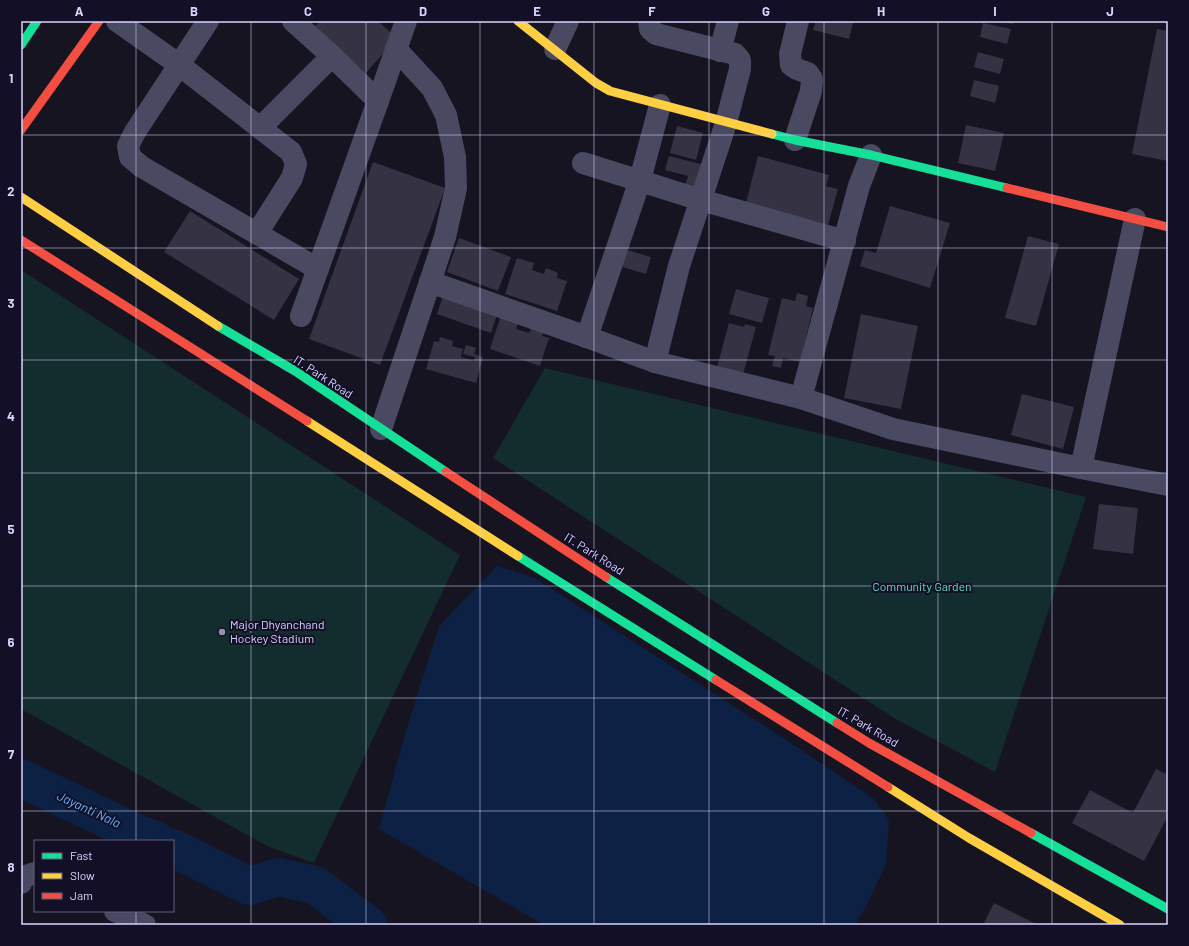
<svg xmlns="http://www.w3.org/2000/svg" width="1189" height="946" font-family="Barlow,sans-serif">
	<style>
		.green { fill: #132c2d }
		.water { fill: #0d2144 }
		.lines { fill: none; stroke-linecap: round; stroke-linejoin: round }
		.river { stroke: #0d2144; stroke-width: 38 }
		.building { fill: #343243 }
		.street { stroke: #4a4962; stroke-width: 22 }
		.fast { stroke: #16e098; stroke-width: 9 }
		.slow { stroke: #ffcf43; stroke-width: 9 }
		.jam { stroke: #f24e42; stroke-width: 9 }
		.grid { fill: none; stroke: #d9d4ff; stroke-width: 1; stroke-opacity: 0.55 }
		.poi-dot { fill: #9591b1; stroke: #130f26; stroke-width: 1.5 }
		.labels { text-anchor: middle; stroke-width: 4; stroke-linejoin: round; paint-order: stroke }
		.street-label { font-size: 12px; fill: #d9d4ff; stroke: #130f26 }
		.park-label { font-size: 12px; fill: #5fe0c0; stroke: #130f26 }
		.poi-label { font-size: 12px; fill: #d9d4ff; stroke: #130f26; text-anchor: start }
		.water-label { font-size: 13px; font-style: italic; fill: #62b6ff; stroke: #130f26 }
		.neatline { fill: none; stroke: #d9d4ff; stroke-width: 1.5 }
		.grid-label { font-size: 13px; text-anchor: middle; font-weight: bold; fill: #d9d4ff }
	</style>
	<rect width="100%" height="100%" fill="#161421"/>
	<g class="green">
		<polygon points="21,270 460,555 314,863 269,847 21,709"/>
		<polygon points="545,368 1086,497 995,772 894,718 493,458"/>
	</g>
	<polygon class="water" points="497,566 535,578 794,745 874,799 889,820 886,864 867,905 855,925 544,925 379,829 406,731 439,626"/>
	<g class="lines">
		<g class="river">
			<polyline points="21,778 134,832 157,841"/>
			<polyline points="173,848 249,886 279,877 315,885 368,925"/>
		</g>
	</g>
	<g class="building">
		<polygon points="320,21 378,21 397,38 364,75 312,29"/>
		<polygon points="816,21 844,21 853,23 849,39 813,30"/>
		<polygon points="998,21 1013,21 1013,24"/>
		<polygon points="983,23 1011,29 1007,44 980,37"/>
		<polygon points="1157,29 1168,31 1168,161 1132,154"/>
		<polygon points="978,52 1004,59 1000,74 974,67"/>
		<polygon points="974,80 999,86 995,103 970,96"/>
		<polygon points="966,125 1004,133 995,171 958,163"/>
		<polygon points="677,126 703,133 696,160 670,153"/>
		<polygon points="669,156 704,165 696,192 684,188 688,176 665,170"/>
		<polygon points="758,156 829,175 826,186 838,189 828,225 746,203"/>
		<polygon points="373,162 445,188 380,365 309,339"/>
		<polygon points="890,206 950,223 930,288 860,266 865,250 876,253"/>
		<polygon points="190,211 299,279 274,320 164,252"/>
		<polygon points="1028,236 1059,244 1036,326 1005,318"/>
		<polygon points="459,238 511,257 498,291 447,272"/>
		<polygon points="624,249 651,257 646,274 619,266"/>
		<polygon points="517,258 534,263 532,270 544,274 546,268 558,273 557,278 567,281 557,311 505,294"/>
		<polygon points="448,281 502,299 491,333 437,314"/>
		<polygon points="736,289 769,298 762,323 729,314"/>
		<polygon points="797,293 808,296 806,306 813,308 800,362 783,358 781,368 772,366 775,356 768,355 782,298 795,301"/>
		<polygon points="502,312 520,319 516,329 529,333 532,326 544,330 542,336 549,338 540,366 490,349"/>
		<polygon points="861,314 918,326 901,409 844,398"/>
		<polygon points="729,323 744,327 745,324 756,327 742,378 716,371"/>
		<polygon points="440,337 453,341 452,346 463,349 461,357 474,361 475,357 463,354 466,345 476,348 474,354 483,357 476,383 426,369 434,341 439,342"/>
		<polygon points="1022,394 1074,407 1063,449 1011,435"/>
		<polygon points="1099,504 1138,508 1133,554 1093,549"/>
		<polygon points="1156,769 1168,775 1168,816 1144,861 1072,823 1090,790 1133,813"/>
		<polygon points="994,903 1038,925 983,925"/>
	</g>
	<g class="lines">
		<g class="street">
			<polyline points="117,21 178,64 291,152 296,164 292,178 257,233"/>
			<polyline points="208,21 135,132 128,146 130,157 142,167 318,269"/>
			<polyline points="293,21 332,56 378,101"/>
			<polyline points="649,21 650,29 656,34 735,54 740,60 740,69 726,123 679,266 655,362"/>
			<polyline points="555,49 568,21"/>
			<polyline points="720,51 728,21"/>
			<polyline points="260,128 332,56"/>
			<polyline points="795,140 811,91 812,79 808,73 797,69 791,65 790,54 798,21"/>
			<polyline points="583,163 701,200 845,241"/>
			<polyline points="430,282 587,337 655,362 801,398 893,429 1081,468 1135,219"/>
			<polyline points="301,316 378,101 406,21"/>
			<polyline points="587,337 640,180 660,105"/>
			<polyline points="801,398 859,186 871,155"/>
			<polyline points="381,429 445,237 456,188 455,157 446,115 432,88 396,49"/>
			<polyline points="1081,468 1168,485"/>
			<polyline points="21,883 23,877 35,873"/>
			<polyline points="115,911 145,925"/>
		</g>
		<g class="fast">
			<polyline points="21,45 37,21"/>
			<polyline points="772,134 795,140 871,155 1007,188"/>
			<polyline points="218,326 295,371 446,472"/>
			<polyline points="518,556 716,680"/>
			<polyline points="606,577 837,723"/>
			<polyline points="1031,833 1168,909"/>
		</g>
		<g class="slow">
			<polyline points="518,21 596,83 610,91 772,134"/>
			<polyline points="21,197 218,326"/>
			<polyline points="307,421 518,556"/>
			<polyline points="888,787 969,838 1120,925"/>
		</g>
		<g class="jam">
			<polyline points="21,130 99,21"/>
			<polyline points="1007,188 1168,227"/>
			<polyline points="21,240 307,421"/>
			<polyline points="446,472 606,577"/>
			<polyline points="716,680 888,787"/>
			<polyline points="837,723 869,743 1031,833"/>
		</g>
	</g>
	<path class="grid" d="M136 21V841M251 21V925M366 21V925M480 21V925M594 21V925M709 21V925M824 21V925M938 21V925M1052 21V925M21 135H1168M21 248H1168M21 360H1168M21 473H1168M21 586H1168M21 698H1168M21 811H1168M136 911V925"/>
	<circle class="poi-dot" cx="222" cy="632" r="4"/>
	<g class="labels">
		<g class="street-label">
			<text transform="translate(323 377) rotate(33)" y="4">IT. Park Road</text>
			<text transform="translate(594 554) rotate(32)" y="4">IT. Park Road</text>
			<text transform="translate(868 727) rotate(30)" y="4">IT. Park Road</text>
		</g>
		<g class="park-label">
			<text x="922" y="591">Community Garden</text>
		</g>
		<g class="poi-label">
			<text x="230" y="629">Major Dhyanchand<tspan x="230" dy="14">Hockey Stadium</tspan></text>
		</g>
		<g class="water-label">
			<text transform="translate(89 809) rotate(25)" y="5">Jayanti Nala</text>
		</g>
	</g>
	<rect width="1189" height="946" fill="none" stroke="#130f26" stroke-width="44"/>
	<rect x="34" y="840" width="140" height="72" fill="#130f26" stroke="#625e7d"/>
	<rect x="42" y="853" width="20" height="6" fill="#16e098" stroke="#625e7d"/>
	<text x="70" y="860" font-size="12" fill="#d9d4ff">Fast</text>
	<rect x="42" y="873" width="20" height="6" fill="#ffcf43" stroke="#625e7d"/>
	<text x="70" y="880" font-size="12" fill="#d9d4ff">Slow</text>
	<rect x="42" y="893" width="20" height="6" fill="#f24e42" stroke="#625e7d"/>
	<text x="70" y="900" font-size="12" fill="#d9d4ff">Jam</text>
	<rect x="22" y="22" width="1145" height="902" class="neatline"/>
	<g class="grid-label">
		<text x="79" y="16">A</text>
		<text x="194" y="16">B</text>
		<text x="308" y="16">C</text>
		<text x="423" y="16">D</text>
		<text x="537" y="16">E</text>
		<text x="652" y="16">F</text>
		<text x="766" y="16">G</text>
		<text x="881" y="16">H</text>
		<text x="995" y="16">I</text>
		<text x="1110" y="16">J</text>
		<text x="11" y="83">1</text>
		<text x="11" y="196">2</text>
		<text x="11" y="308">3</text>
		<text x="11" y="421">4</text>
		<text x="11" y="534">5</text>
		<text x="11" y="647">6</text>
		<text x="11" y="759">7</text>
		<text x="11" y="872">8</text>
	</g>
</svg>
